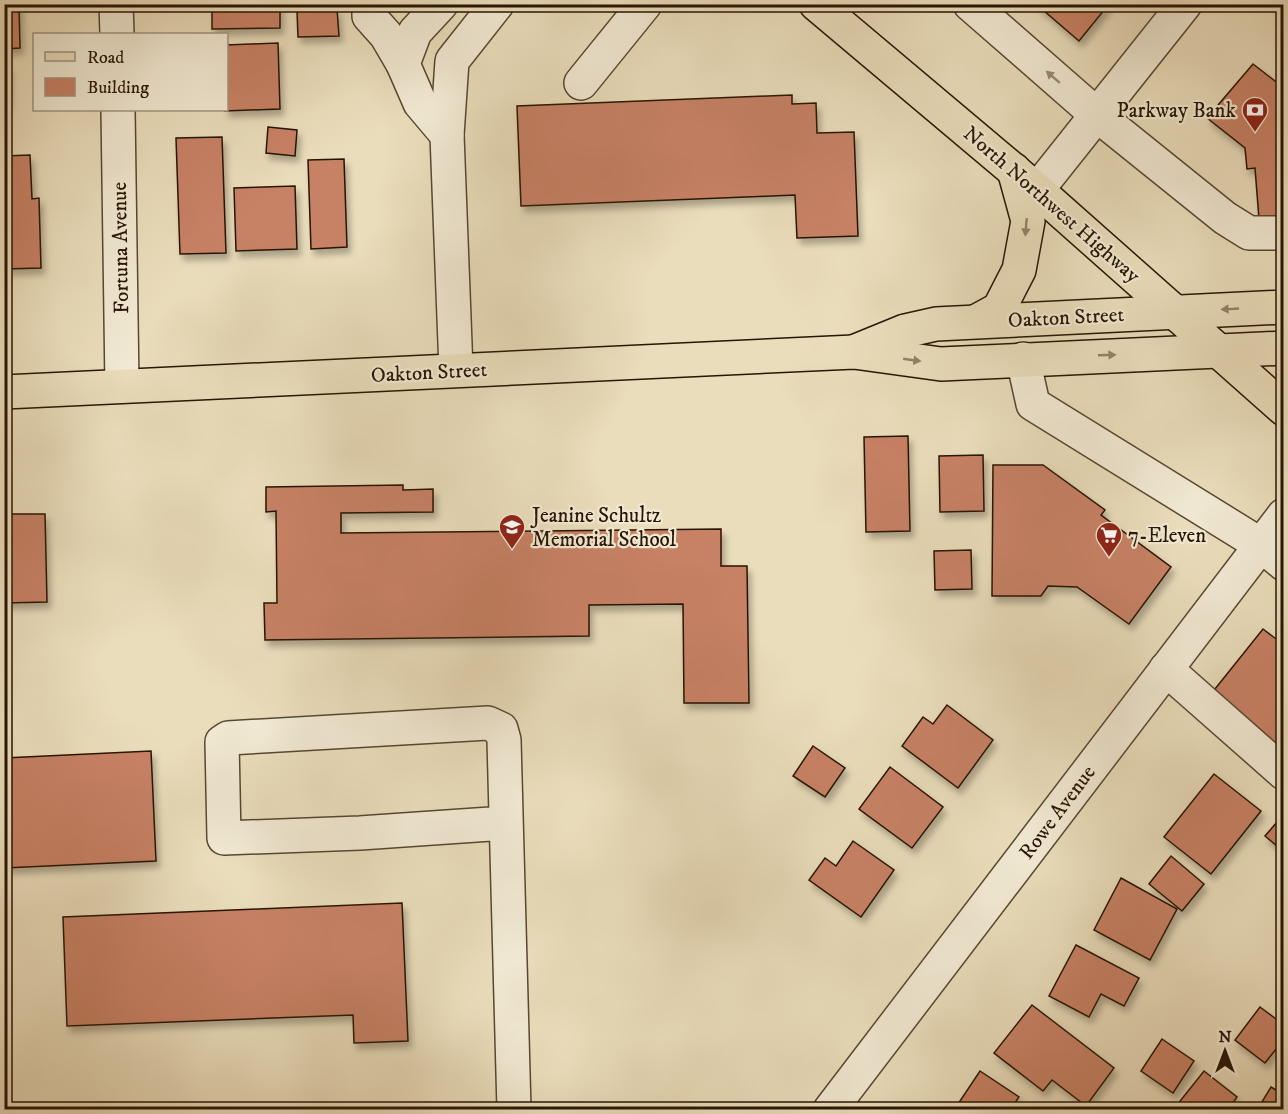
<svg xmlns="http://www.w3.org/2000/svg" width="1288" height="1114" font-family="'IM FELL DW Pica',serif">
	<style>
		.building { fill: #c78165; stroke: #281504; stroke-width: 1.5; filter: url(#shadow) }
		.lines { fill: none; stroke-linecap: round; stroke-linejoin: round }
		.minor-casing { stroke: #584732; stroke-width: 36 }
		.major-casing { stroke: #281504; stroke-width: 36 }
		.minor { stroke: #f1e9d3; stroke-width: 33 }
		.major { stroke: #eaddbb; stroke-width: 33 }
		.oneway { fill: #978a76 }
		.oneway2 { fill: #938369 }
		.labels { text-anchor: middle; stroke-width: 4.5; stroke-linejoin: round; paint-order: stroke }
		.poi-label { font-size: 21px; fill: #281504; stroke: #f1e9d3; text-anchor: start }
		.street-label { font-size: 21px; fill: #281504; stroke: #f1e9d3 }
	</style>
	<defs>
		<filter id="shadow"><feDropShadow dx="3.5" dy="6" stdDeviation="3" flood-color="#0004"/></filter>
	</defs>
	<rect width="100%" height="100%" fill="#eaddbb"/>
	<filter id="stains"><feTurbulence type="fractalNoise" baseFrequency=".00333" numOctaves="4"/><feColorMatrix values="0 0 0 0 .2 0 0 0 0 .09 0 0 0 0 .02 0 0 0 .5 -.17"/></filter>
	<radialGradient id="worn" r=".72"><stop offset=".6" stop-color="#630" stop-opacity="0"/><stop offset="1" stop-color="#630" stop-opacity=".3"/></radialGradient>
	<g class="building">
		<polygon points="4,4 19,4 20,48 4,49"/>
		<polygon points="212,4 280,4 280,28 212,29"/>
		<polygon points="1036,4 1109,4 1079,41"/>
		<rect x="1278" y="4" width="6" height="17"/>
		<polygon points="337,9 339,36 298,37 297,11"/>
		<polygon points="278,43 280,109 224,111 226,110 226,45"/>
		<polygon points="1253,64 1284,88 1284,217 1259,219 1255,168 1247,169 1245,148 1207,118"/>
		<polygon points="4,67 8,67 7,104 4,104"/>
		<polygon points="792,95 792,104 816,103 817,133 854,132 858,236 797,238 795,195 521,206 517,106"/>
		<polygon points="268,127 297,130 295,156 266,153"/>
		<polygon points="222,137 226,253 180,254 176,138"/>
		<polygon points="30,155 32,199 39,198 41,268 4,269 4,156"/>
		<polygon points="344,159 347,247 311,249 308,160"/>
		<polygon points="295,186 297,249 236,251 234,188"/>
		<polygon points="908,436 910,531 866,532 864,437"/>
		<polygon points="983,455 984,511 940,512 939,456"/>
		<polygon points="993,465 1043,465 1105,510 1101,515 1171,567 1129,624 1077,587 1048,586 1041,596 992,596"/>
		<polygon points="403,485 403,490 433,489 433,512 341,513 341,533 721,529 721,566 747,566 749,703 684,703 683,604 589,605 589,636 265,640 264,603 277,603 276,511 266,512 266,487"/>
		<polygon points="5,514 45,514 47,602 4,603"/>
		<polygon points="971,550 972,589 935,590 934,551"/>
		<polygon points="1263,629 1284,645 1284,761 1207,699"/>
		<polygon points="947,705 993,740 958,788 902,746 923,717 933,724"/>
		<polygon points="813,746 845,768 825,797 793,776"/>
		<polygon points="151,751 156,861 4,868 4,758"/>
		<polygon points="890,767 943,807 912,848 859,809"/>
		<polygon points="1214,774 1261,811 1211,874 1164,837"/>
		<polygon points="1284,814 1284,852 1265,836"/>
		<polygon points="853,841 894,870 861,917 809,880 825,858 836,866"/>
		<polygon points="1171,856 1204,884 1182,911 1149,884"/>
		<polygon points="1121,878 1177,909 1150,960 1094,930"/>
		<polygon points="402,903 408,1041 354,1043 353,1015 67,1026 63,917"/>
		<polygon points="1076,945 1139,978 1124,1006 1101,994 1089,1017 1049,996"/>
		<polygon points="1032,1005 1114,1068 1086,1106 1052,1080 1043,1091 994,1053"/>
		<polygon points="1260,1007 1284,1025 1284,1039 1265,1063 1235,1040"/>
		<polygon points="1162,1039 1194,1061 1173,1093 1141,1071"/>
		<polygon points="980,1071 1019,1097 1010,1110 954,1110"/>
		<polygon points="1204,1071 1237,1097 1228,1110 1183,1110 1177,1105"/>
		<polygon points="1271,1087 1284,1095 1284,1110 1257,1110"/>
	</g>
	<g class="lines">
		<g class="minor-casing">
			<g id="minor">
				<polyline points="116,4 117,34"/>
				<polyline points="369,4 369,16 386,35 403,64"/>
				<polyline points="441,4 415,32 403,64 420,103 447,135"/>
				<polyline points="970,4 1097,115 1225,218 1249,233 1284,233"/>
				<polyline points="581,83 645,4"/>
				<polyline points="118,110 122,386"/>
				<polyline points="1037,190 1185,4"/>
				<polyline points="1023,359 1033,404 1261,545 1284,564"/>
				<polyline points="456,370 447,135 452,61 497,4"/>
				<polyline points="1166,669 1284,773"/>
				<polyline points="505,823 360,833 224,838 222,742 228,738 488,723 501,729 504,740 514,1110"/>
				<polyline points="830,1110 1284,515"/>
			</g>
		</g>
		<g class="major-casing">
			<g id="major">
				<polyline points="816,4 1037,190 1284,409"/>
				<polyline points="977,321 999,309 1019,270 1028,221 1014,170"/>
				<polyline points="856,351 905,331 936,324 1284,307"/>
				<polyline points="4,392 854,352 941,364 1284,348"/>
			</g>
		</g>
		<use href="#minor" class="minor"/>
		<use href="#major" class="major"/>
	</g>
	<defs><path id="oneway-solid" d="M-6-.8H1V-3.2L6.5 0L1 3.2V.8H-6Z" transform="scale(1.5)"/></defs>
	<use class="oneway" href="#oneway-solid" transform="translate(1053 77) rotate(-139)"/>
	<g class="oneway2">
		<use href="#oneway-solid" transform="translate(1026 227) rotate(95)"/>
		<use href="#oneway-solid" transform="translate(1230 309) rotate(177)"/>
		<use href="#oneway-solid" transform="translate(1107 355) rotate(-2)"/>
		<use href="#oneway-solid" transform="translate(912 360) rotate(8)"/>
	</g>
	<defs>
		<g id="bank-pin" transform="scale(1.35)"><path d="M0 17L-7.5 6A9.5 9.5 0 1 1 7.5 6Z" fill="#8f2418" stroke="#f1e9d3"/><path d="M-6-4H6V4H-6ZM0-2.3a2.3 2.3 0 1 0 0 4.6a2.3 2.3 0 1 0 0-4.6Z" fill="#fff"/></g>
		<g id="school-pin" transform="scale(1.35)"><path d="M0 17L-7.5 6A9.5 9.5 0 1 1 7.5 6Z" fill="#8f2418" stroke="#f1e9d3"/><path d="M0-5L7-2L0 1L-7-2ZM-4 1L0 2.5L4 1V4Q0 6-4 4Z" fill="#fff"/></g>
		<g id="supermarket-pin" transform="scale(1.35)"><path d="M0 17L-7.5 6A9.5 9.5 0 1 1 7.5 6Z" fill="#8f2418" stroke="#f1e9d3"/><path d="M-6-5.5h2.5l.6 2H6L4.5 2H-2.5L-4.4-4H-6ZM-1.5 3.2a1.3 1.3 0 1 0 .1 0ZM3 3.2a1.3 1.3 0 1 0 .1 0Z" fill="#fff"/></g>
	</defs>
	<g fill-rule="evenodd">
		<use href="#bank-pin" x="1255" y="110"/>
		<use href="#school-pin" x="512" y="527"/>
		<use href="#supermarket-pin" x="1109" y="535"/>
	</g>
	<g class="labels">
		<g class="poi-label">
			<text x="1236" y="117" text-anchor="end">Parkway Bank</text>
			<text x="532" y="522">Jeanine Schultz<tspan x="532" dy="24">Memorial School</tspan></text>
			<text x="1128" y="542">7-Eleven</text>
		</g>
		<g class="street-label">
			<text transform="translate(1052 204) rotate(41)" y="7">North Northwest Highway</text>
			<text transform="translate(120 248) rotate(-91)" y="7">Fortuna Avenue</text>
			<text transform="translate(1066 317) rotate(-3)" y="7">Oakton Street</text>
			<text transform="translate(429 372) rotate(-3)" y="7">Oakton Street</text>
			<text transform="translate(1057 812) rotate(-53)" y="7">Rowe Avenue</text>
		</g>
	</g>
	<rect width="1288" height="1114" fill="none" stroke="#eaddbb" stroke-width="24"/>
	<rect x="6" y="6" width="1276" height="1102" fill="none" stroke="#281504" stroke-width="3"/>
	<rect x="12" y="12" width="1264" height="1090" fill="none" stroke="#281504" stroke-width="1.5"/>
	<rect x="33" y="33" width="195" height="78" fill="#f1e9d3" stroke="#a19480" stroke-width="1.5"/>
	<rect x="45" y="52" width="30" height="9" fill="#eaddbb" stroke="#a19480" stroke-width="1.5"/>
	<text x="87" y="63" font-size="18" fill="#281504">Road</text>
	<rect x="45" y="78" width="30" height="18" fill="#c78165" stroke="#a19480" stroke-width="1.5"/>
	<text x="87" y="93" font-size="18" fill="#281504">Building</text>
	<g transform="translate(1225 1051)" stroke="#f1e9d3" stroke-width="4.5" paint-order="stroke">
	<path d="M0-4.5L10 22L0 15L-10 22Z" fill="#281504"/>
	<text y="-9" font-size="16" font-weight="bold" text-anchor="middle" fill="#281504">N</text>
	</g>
	<rect width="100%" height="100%" filter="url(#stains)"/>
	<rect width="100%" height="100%" fill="url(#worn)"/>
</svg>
